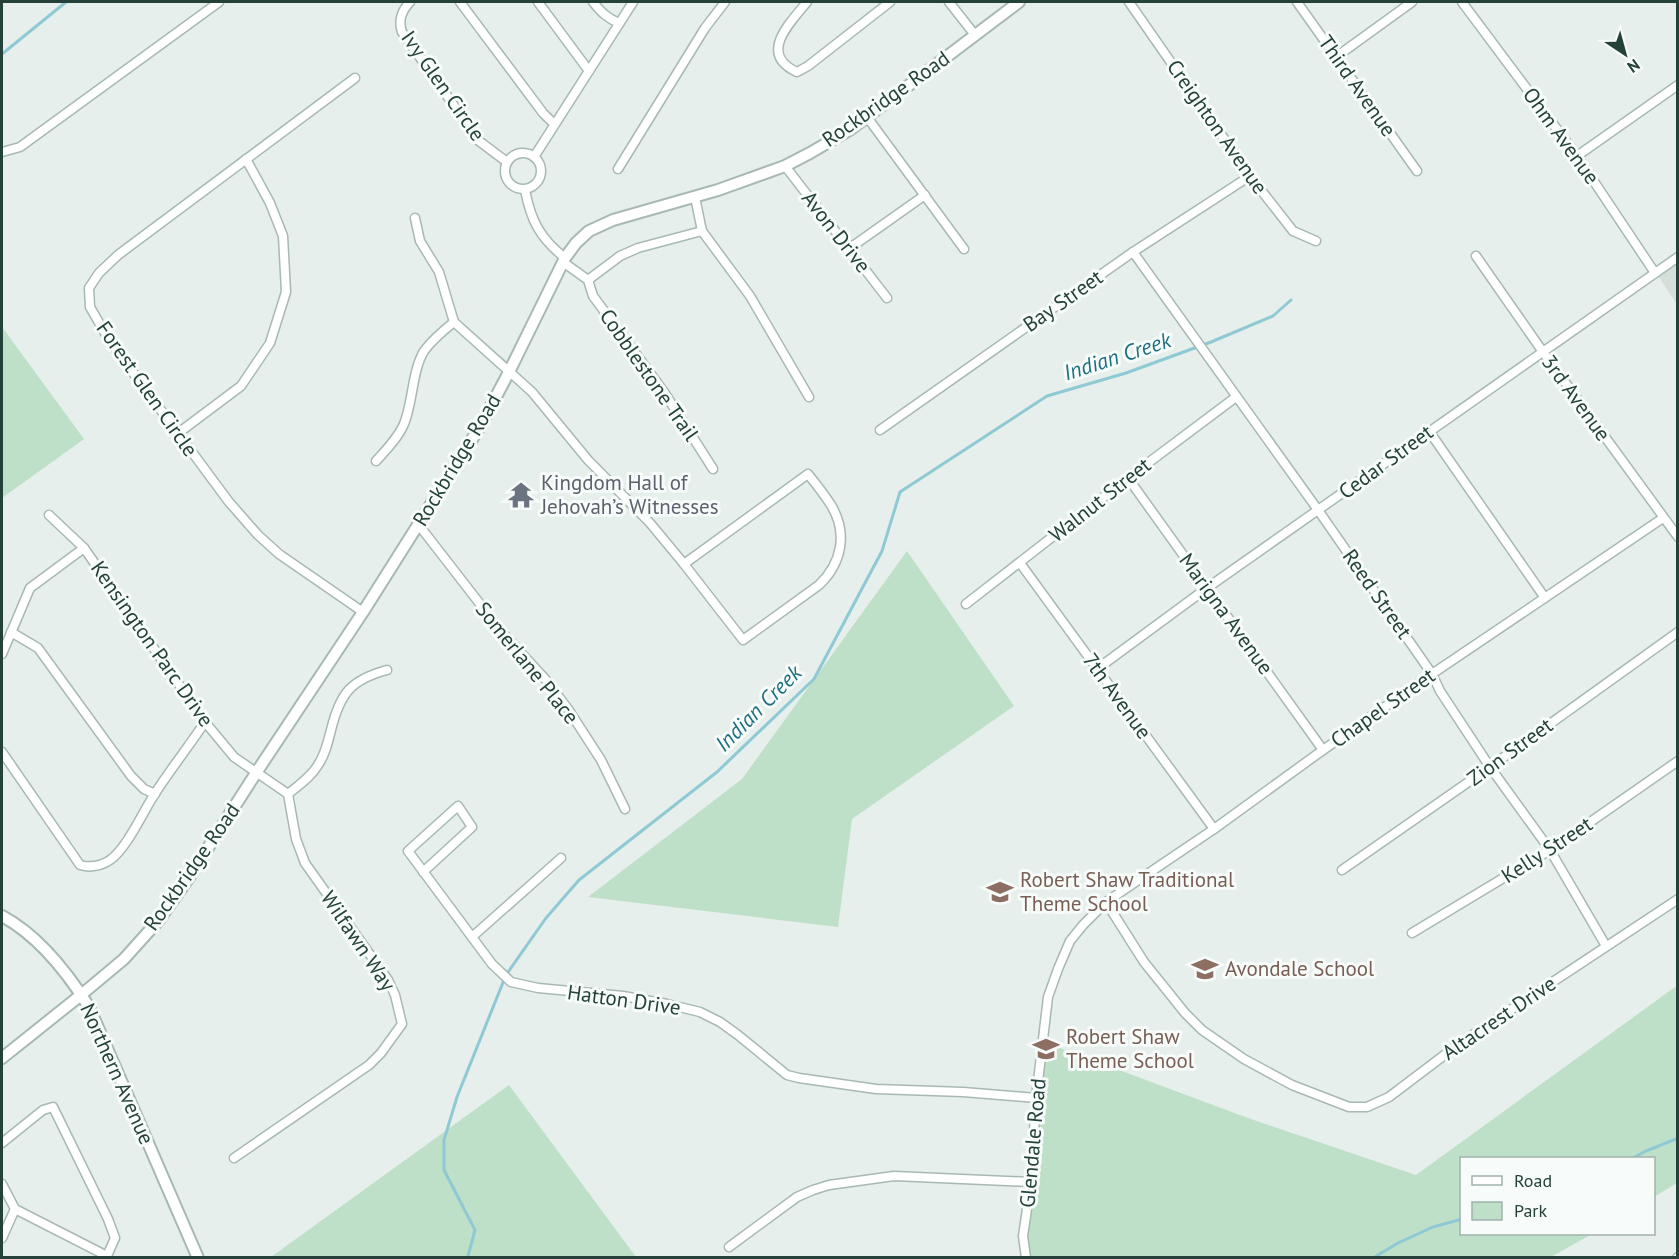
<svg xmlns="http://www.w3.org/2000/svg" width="1679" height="1259" font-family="'PT Sans',sans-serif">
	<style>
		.built { fill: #d4dfda }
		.green { fill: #bfe0c8 }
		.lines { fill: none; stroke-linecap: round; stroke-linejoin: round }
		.stream { stroke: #8ec9d4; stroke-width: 3 }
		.minor-casing { stroke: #a8b8b2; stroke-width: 11 }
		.tertiary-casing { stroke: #a8b8b2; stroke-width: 14 }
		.minor { stroke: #fff; stroke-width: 8 }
		.tertiary { stroke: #fff; stroke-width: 10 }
		.labels { text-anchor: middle; stroke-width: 6; stroke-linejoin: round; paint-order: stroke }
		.street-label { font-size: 21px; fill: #24423a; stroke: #f7fbf9 }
		.worship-label { font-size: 21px; fill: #5b616d; stroke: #f7fbf9; text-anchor: start }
		.education-label { font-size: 21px; fill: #785e54; stroke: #f7fbf9; text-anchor: start }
		.water-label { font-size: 22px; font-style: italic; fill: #1c6f80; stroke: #f7fbf9 }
	</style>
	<rect width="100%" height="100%" fill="#e6efeb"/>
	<polygon class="built" points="1677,261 1677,304 1658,276"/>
	<g class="green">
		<polygon points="2,327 84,439 2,498"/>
		<polygon points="907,551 1014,706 852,819 838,927 588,897 742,779"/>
		<polygon points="1675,987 1677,990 1677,1183 1654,1197 1654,1158 1462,1158 1462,1234 1592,1234 1551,1257 1027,1258 1024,1227 1044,1042 1248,1118 1416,1175"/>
		<polygon points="509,1085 636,1257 271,1257"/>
	</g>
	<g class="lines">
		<g class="stream">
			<polyline points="2,54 66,2"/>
			<polyline points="1633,1158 1646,1151 1676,1139"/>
			<polyline points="468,1256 475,1230 444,1170 444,1140 457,1097 506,975 546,918 579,880 717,772 814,679 882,551 900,492 1047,396 1126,373 1211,342 1273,316 1291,300"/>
			<polyline points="1373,1258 1398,1243 1433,1227 1462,1219"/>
		</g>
		<g class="minor-casing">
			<g id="minor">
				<path d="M410 2C402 10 398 21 402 32L479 141 507 162"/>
				<polyline points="460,2 543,113 554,124"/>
				<polyline points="538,2 589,71"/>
				<path d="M593 2C601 12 607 18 619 23"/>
				<path d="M807 2C789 24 758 54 797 72L808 66 890 2"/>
				<polyline points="949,2 975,35"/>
				<polyline points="1129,2 1250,176 1293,231 1316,241"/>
				<polyline points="1297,2 1417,171"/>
				<polyline points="1462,2 1577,156 1655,273"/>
				<polyline points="1336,57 1412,2"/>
				<polyline points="355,78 118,255 99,273 89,288 90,307 109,340 229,502 258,535 279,554 363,612"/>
				<polyline points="867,117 964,249"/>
				<polyline points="2,152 20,147 219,2"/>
				<circle cx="523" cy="171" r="18"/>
				<polyline points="1577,156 1678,85"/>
				<polyline points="534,157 633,2"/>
				<polyline points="785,166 887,298"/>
				<polyline points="618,169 705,28 725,2"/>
				<path d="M525 190C531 221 540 238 565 258"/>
				<polyline points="695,197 702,231 750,296 809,397"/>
				<polyline points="415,218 420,241 439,272 454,322 532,392 588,460 650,523 684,564"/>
				<polyline points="850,248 925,195"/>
				<polyline points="1133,252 1318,510 1432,674 1440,691 1490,767 1550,850 1606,946"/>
				<polyline points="1476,256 1543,352 1678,537"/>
				<polyline points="563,262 588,280 593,296 664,392 713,469"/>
				<polyline points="588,280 620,256 638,248 702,231"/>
				<polyline points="880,430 1133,252 1250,176"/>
				<polyline points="1429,431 1545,598"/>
				<polyline points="177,434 241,386 270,343 286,292 283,236 270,203 246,159"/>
				<path d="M376 461C386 450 398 438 404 424 413 402 412 371 424 351 432 340 444 330 454 322"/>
				<path d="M808 474C816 484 824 494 831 505 848 533 842 563 819 585L743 640 684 564Z"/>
				<polyline points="1128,478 1323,750"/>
				<polyline points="49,515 84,548 205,722 234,757 288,794 296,839 305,863 388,980 395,995 402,1024 381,1053 369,1065 234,1158"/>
				<polyline points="418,524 501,631 546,680 568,709 601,760 625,809"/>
				<polyline points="1020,563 1214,829"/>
				<polyline points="966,604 1128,478 1236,397"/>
				<polyline points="11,632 38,648 131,776 144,789 155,794"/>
				<polyline points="2,654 30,588 84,548"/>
				<polyline points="1097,669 1207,588 1678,257"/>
				<path d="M2 752 80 865C91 868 101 866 110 860 127 848 143 812 154 795 170 770 189 746 205 722"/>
				<path d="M288 794C299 785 311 777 318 765 325 755 328 742 331 730 340 694 350 680 387 670"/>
				<polyline points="1342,870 1490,767 1678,632"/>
				<polyline points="423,872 472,827 458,806 408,851 492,964 511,982 538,988 623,996 667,1004 700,1012 720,1022 738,1035 787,1075 799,1078 876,1089 963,1092 1036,1098"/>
				<polyline points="1106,902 1144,962 1185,1013 1202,1030 1244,1059 1292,1085 1349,1107 1367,1107 1389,1097 1459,1044 1678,899"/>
				<polyline points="1412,933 1550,850 1678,761"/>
				<polyline points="472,937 561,858"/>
				<polyline points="2,1143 43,1110 53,1107 108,1219 115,1238 107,1256"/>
				<polyline points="2,1184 15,1209 107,1256 107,1258"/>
				<polyline points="2,1238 15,1209"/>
				<polyline points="729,1247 797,1197 813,1190 829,1185 894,1176 1031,1182"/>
				<polyline points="1026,1258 1023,1236 1031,1182 1036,1098 1048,997 1058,969 1070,941 1083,925 1106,902 1214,829 1323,750 1432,674 1663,518"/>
				<polyline points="1677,1258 1678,1257"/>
			</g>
		</g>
		<g class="tertiary-casing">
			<g id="tertiary">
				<path d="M2 916C39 936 67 972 89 1007L198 1258"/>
				<polyline points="2,1058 81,995 124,959 159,920 188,879 256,773 363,612 481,425 509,372 565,258 576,243 589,231 613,220 718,190 785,166 810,153 851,129 1019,2"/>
			</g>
		</g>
		<use href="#minor" class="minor"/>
		<use href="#tertiary" class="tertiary"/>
	</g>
	<defs>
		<g id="temple-bare" transform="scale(2.07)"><path d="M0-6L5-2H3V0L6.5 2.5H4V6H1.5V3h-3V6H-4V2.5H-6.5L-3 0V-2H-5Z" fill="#6b7280" stroke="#f7fbf9" stroke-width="2.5" paint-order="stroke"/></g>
		<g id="school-bare" transform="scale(2.07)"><path d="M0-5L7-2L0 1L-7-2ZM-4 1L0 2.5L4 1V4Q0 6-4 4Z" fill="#8d6e63" stroke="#f7fbf9" stroke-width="2.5" paint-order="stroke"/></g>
	</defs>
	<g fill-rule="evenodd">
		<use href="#temple-bare" x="521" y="495"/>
		<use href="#school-bare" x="1000" y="892"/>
		<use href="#school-bare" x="1205" y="969"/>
		<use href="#school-bare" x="1046" y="1049"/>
	</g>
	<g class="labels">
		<g class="street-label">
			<text transform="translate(443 86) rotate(55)" y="7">Ivy Glen Circle</text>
			<text transform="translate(1357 86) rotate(55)" y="7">Third Avenue</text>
			<text transform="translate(886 99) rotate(-35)" y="7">Rockbridge Road</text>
			<text transform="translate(1217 127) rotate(55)" y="7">Creighton Avenue</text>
			<text transform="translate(1561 136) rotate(54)" y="7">Ohm Avenue</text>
			<text transform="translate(836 232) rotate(52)" y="7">Avon Drive</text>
			<text transform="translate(1063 301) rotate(-35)" y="7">Bay Street</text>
			<text transform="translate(649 375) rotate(55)" y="7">Cobblestone Trail</text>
			<text transform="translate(147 389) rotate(55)" y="7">Forest Glen Circle</text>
			<text transform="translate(1576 398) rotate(54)" y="7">3rd Avenue</text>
			<text transform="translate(457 460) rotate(-59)" y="7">Rockbridge Road</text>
			<text transform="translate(1386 462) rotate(-36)" y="7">Cedar Street</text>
			<text transform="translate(1100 500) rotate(-38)" y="7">Walnut Street</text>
			<text transform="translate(1377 594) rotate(55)" y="7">Reed Street</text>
			<text transform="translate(1226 614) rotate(54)" y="7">Marigna Avenue</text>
			<text transform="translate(152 644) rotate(55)" y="7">Kensington Parc Drive</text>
			<text transform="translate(527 663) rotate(51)" y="7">Somerlane Place</text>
			<text transform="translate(1117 696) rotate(54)" y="7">7th Avenue</text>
			<text transform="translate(1383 708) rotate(-35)" y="7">Chapel Street</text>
			<text transform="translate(1510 752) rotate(-36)" y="7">Zion Street</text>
			<text transform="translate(1547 850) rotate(-33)" y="7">Kelly Street</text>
			<text transform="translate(192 867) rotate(-55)" y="7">Rockbridge Road</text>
			<text transform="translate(358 941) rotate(56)" y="7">Wilfawn Way</text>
			<text transform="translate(624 1000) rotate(8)" y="7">Hatton Drive</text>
			<text transform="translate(1499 1018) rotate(-34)" y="7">Altacrest Drive</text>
			<text transform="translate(117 1074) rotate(66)" y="7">Northern Avenue</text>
			<text transform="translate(1033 1143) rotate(-85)" y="7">Glendale Road</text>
		</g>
		<g class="worship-label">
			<text x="541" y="490">Kingdom Hall of<tspan x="541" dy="24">Jehovah’s Witnesses</tspan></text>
		</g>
		<g class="education-label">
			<text x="1020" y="887">Robert Shaw Traditional<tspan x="1020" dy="24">Theme School</tspan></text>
			<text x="1225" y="976">Avondale School</text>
			<text x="1066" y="1044">Robert Shaw<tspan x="1066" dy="24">Theme School</tspan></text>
		</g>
		<g class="water-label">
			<text transform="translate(1117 356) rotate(-18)" y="8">Indian Creek</text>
			<text transform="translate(758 708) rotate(-45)" y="8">Indian Creek</text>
		</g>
	</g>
	<rect width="1679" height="1259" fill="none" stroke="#24423a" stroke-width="6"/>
	<rect x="1460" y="1157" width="195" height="78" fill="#f7fbf9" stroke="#a3b1ad" stroke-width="1.5"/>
	<rect x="1472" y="1176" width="30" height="9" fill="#ffffff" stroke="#a3b1ad" stroke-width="1.5"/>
	<text x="1514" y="1187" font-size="18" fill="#24423a">Road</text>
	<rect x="1472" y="1202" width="30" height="18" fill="#bfe0c8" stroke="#a3b1ad" stroke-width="1.5"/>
	<text x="1514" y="1217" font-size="18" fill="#24423a">Park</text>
	<g transform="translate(1625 54) rotate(144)" stroke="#f7fbf9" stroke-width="4.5" paint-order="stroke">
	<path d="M0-4.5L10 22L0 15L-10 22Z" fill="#24423a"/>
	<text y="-9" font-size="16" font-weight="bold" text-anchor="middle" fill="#24423a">N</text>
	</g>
</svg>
